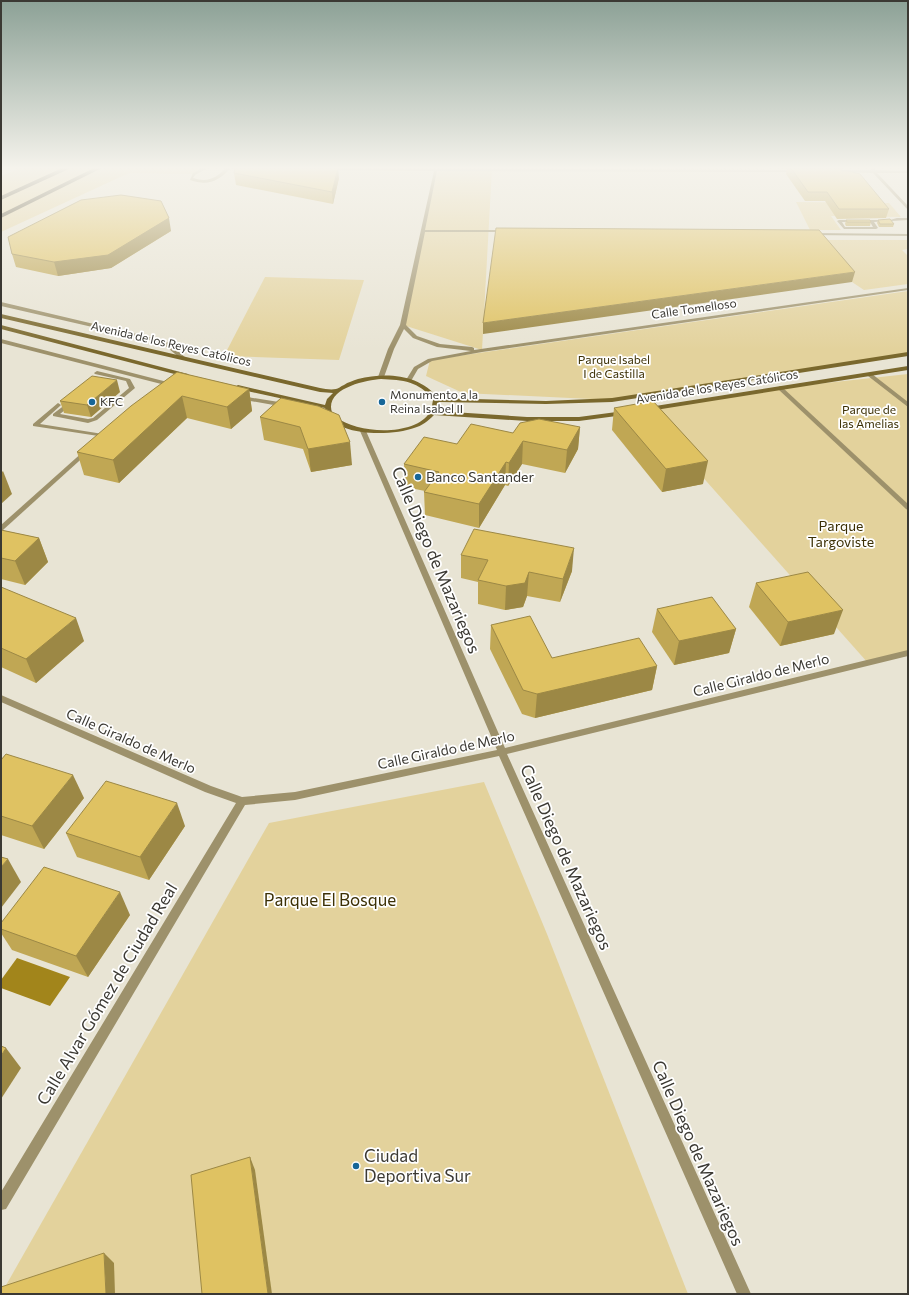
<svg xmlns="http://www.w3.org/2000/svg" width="909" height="1295" font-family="Commissioner,sans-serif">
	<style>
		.green { fill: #e3d29c }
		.water { fill: #a2851b }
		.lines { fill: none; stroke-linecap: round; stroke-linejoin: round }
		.lane { fill: #9d916b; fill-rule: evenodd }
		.street { fill: #9d916b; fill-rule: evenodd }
		.secondary { fill: #7a682d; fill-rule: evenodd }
		.highway { fill: #403718; fill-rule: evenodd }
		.wall { fill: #c0a754 }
		.shaded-wall { fill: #9c8845 }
		.building { fill: #dfc262; stroke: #9c8845 }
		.poi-dot { fill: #166698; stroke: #fff; stroke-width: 1.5 }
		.labels { text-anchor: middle; stroke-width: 3.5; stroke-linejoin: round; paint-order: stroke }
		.far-street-label { font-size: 12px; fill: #3b3933; stroke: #fff }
		.far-park-label { font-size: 12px; fill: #3c3005; stroke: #fff }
		.far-poi-label { font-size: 12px; fill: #3b3933; stroke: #fff; text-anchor: start }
		.poi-label { font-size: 14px; fill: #3b3933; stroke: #fff; text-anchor: start }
		.park-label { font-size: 14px; fill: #3c3005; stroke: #fff }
		.street-label { font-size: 14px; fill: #3b3933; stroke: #fff }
		.near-street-label { font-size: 17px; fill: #3b3933; stroke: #fff }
		.near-park-label { font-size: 17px; fill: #3c3005; stroke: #fff }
		.near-poi-label { font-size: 17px; fill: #3b3933; stroke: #fff; text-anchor: start }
	</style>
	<rect width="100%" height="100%" fill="#e8e4d4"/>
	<g class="green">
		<polygon points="20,168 206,168 194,174 129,173 1,232 1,176"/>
		<polygon points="438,168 492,168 482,350 403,325"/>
		<polygon points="796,202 889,203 901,217 831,216 841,230 810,230"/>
		<polygon points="816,240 908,240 908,249 902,250 908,256 908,284 864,290 852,282"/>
		<polygon points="265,277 364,280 339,360 224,356"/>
		<polygon points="908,291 908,353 612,400 463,393 426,376 430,360"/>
		<polygon points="908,374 908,653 868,663 643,410 780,388"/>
		<polygon points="484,782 547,934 688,1294 1,1294 269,823"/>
	</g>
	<polygon class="water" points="17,958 70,977 50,1006 1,988 1,980"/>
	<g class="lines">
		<g class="lane">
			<path d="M202 168H208L195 175 193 178C208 183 216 178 226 168H231C217 182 208 186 190 180L193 173Z"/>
			<path d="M897 218H908V220L874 222 878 228 876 229H844L837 221 839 220H890ZM842 222H870L873 227H845Z"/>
			<polygon points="1,302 166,341 186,358 181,359 162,343 1,306"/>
			<polygon points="97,371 130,379 135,388 97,420 88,423 53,416 53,414 70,401 73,403 72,404 60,414 88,419 93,418 129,388 126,381 95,374 94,373"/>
			<polygon points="868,374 872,374 908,402 908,407 868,376"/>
			<polygon points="58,403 61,405 60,406 40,424 103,434 105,435 105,437 33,426 33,424"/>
		</g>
		<g class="street">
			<polygon points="328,168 797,170 799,171 797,172 437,171 425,230 505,230 507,231 505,232 425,232 406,325 417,336 440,344 472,347 474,348 474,350 908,288 908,290 482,352 432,361 418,369 411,381 409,382 406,380 414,367 428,359 471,351 437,347 413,338 404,329 394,349 384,377 381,379 378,377 388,349 400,325 434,171 329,170"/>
			<polygon points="871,168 874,168 875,170 908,171 908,173 877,173 908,206 908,210 873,173 841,172 839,171 841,170 871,170"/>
			<polygon points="813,233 908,234 908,236 811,235 811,233"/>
			<polygon points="1,339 175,384 176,385 173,387 1,343"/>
			<polygon points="780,386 782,387 908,504 908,510 906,509 778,389 777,388"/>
			<polygon points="241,396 285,403 288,405 285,407 239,399 238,398"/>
			<polygon points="363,429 366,431 505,748 908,650 908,656 507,754 751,1294 737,1294 499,756 295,800 245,805 6,1209 1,1210 1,1192 236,803 205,792 1,702 1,695 211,786 242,797 295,792 497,750 360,431"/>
			<polygon points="87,449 89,450 89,452 3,530 1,531 1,525 85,450"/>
		</g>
		<g class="secondary">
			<path d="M1 314 320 388C325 389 331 390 336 389 338 389 341 386 344 385 348 382 353 381 358 379 386 372 419 374 438 398L546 401 612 398 908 352V356L612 402 546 404 439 402 437 411 527 417H579L624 411 627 413 624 415 579 421H527L434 415C428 421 422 426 414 428 392 436 332 438 325 408L238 389 235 387 238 385 325 405 327 399 333 393 320 392 1 318ZM381 379C403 380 419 381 433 400 432 404 432 409 430 412 415 437 357 434 336 417 333 415 331 411 331 407 331 387 367 380 381 379Z"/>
			<polygon points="1,325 188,374 189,375 186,377 1,329"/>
			<polygon points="908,366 908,370 649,411 646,409 649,407"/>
		</g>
		<g class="highway">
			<polygon points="62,168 71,168 1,200 1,196"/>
			<polygon points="94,168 102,168 1,218 1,214"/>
		</g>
	</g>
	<g class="wall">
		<polygon points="782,168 840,168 842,171 889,209 886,218 837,219 825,201 805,201 786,174 787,169 782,169"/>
		<polygon points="234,173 339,178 333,204 236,185"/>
		<polygon points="846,220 871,222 870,226 846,226 845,224"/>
		<polygon points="878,220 894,224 893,227 879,227 877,223"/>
		<polygon points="171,231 111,268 58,276 16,267 12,254"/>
		<polygon points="177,372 249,389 252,411 231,429 187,418 119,483 84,475 77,452"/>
		<polygon points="120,392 91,417 64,413 60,401"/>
		<polygon points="281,398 352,465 311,472 303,449 264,440 260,417"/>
		<polygon points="614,408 703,484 662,492 612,430"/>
		<polygon points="580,427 578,449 565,473 522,464 508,486 505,485 479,528 425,515 424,492 425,491 405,487 404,464 457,444"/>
		<polygon points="1,530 39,538 48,562 25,585 1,579"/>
		<polygon points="461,555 572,571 560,602 527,596 523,607 505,610 478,604 478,582 461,578"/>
		<polygon points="756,583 834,634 780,646 749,607"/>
		<polygon points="1,587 84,641 36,683 1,667"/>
		<polygon points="657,609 736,629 729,653 674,665 652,632"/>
		<polygon points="491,625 552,658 657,666 652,690 535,718 522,714 490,649"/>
		<polygon points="1,760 84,798 44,849 1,835"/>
		<polygon points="185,826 149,880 77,857 66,833"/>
		<polygon points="130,915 88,977 12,950 1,933 1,923"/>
	</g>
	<g class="shaded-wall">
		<polygon points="338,168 339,178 333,204 332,192"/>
		<polygon points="169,218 171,231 111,268 58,276 54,262"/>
		<polygon points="855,272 852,282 483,334 483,323"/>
		<polygon points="117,380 120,392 91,417 87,405"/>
		<polygon points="249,389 252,411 231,429 227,407"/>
		<polygon points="182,396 187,418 119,483 113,460"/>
		<polygon points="580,427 578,449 565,473 567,450"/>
		<polygon points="523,441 522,464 508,486 509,463"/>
		<polygon points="350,442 352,465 311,472 308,449"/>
		<polygon points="708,461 703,484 662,492 666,469"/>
		<polygon points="506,462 505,485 479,528 479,504"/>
		<polygon points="3,471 12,494 1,504 1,473"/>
		<polygon points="39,538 48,562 25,585 15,561"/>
		<polygon points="574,548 572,571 560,602 563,579"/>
		<polygon points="529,572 527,596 523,607 505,610 506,586"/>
		<polygon points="843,610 834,634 780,646 788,622"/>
		<polygon points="76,618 84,641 36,683 26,659"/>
		<polygon points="736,629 729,653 674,665 679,641"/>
		<polygon points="657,666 652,690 535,718 537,694"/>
		<polygon points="73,775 84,798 44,849 32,826"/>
		<polygon points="177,803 185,826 149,880 140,857"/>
		<polygon points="8,859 21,882 1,908 1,867"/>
		<polygon points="120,892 130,915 88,977 76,956"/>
		<polygon points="6,1048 21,1068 1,1099 1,1056"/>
		<polygon points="250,1157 255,1170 272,1294 268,1294"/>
		<polygon points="104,1253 114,1263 115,1294 106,1294"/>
	</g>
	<g class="building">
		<polygon points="235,168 338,168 332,192 234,173"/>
		<polygon points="791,168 840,168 842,171 848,171 860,174 889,209 839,209 827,192 808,192"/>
		<polygon points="121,195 161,201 169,218 108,255 54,262 12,254 8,237 81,200"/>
		<polygon points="890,219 894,224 880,224 878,220"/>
		<polygon points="846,220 870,220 871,222 847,222"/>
		<polygon points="496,228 819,230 855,272 483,323"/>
		<polygon points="177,372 249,389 227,407 182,396 113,460 77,452 131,406"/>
		<polygon points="92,376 117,380 87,405 60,401"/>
		<polygon points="281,398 318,406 339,415 350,442 308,449 300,427 260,417"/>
		<polygon points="653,401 708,461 666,469 614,408"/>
		<polygon points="539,419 580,427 567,450 523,441 509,463 506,462 479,504 424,492 439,472 404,464 424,437 457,444 471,424 513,433 520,423"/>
		<polygon points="474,529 574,548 563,579 529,572 525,583 506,586 478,580 488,560 461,555"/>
		<polygon points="1,530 39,538 15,561 1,558"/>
		<polygon points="808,572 843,610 788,622 756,583"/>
		<polygon points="1,587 76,618 26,659 1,648"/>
		<polygon points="712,597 736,629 679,641 657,609"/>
		<polygon points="530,616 552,658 639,638 657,666 537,694 523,690 491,625"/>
		<polygon points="6,754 73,775 32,826 1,816 1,760"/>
		<polygon points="106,781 177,803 140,857 66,833"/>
		<polygon points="1,857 8,859 1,867"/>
		<polygon points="44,867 120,892 76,956 1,929 1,923"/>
		<polygon points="1,1046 6,1048 1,1056"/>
		<polygon points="250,1157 268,1294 202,1294 191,1175"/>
		<polygon points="104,1253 106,1294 1,1294 1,1287"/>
	</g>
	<linearGradient id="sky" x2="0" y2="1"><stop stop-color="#8ca196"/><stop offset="0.48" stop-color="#f5f3ec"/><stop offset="1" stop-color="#f5f3ec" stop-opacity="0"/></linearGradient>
	<rect width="909" height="350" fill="url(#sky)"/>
	<g class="poi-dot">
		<circle cx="92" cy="402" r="4"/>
		<circle cx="382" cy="402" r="4"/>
		<circle cx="418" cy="477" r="4"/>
		<circle cx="356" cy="1166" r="4"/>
	</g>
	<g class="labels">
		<g class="far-street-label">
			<text transform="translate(694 309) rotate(-8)" y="4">Calle Tomelloso</text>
			<text transform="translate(171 344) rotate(13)" y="4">Avenida de los Reyes Católicos</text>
			<text transform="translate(717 387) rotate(-9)" y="4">Avenida de los Reyes Católicos</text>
		</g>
		<g class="far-park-label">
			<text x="614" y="364">Parque Isabel<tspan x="614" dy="14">I de Castilla</tspan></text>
			<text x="869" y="414">Parque de<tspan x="869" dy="14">las Amelias</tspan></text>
		</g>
		<g class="far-poi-label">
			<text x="390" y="399">Monumento a la<tspan x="390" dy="14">Reina Isabel II</tspan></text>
			<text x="100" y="406">KFC</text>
		</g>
		<g class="poi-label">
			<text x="426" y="482">Banco Santander</text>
		</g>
		<g class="park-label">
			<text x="841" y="531">Parque<tspan x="841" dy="16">Targoviste</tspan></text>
		</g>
		<g class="street-label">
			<text transform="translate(761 675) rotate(-14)" y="5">Calle Giraldo de Merlo</text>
			<text transform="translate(131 741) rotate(24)" y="5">Calle Giraldo de Merlo</text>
			<text transform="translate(446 750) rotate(-12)" y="5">Calle Giraldo de Merlo</text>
		</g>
		<g class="near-street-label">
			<text transform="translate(436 560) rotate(67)" y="6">Calle Diego de Mazariegos</text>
			<text transform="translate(566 857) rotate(66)" y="6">Calle Diego de Mazariegos</text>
			<text transform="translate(107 994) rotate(-59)" y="6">Calle Alvar Gómez de Ciudad Real</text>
			<text transform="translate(698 1153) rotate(66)" y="6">Calle Diego de Mazariegos</text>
		</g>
		<g class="near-park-label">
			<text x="330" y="906">Parque El Bosque</text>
		</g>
		<g class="near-poi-label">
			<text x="364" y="1162">Ciudad<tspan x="364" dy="20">Deportiva Sur</tspan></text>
		</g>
	</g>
	<rect width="909" height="1295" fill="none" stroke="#3b3933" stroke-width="4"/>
</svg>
